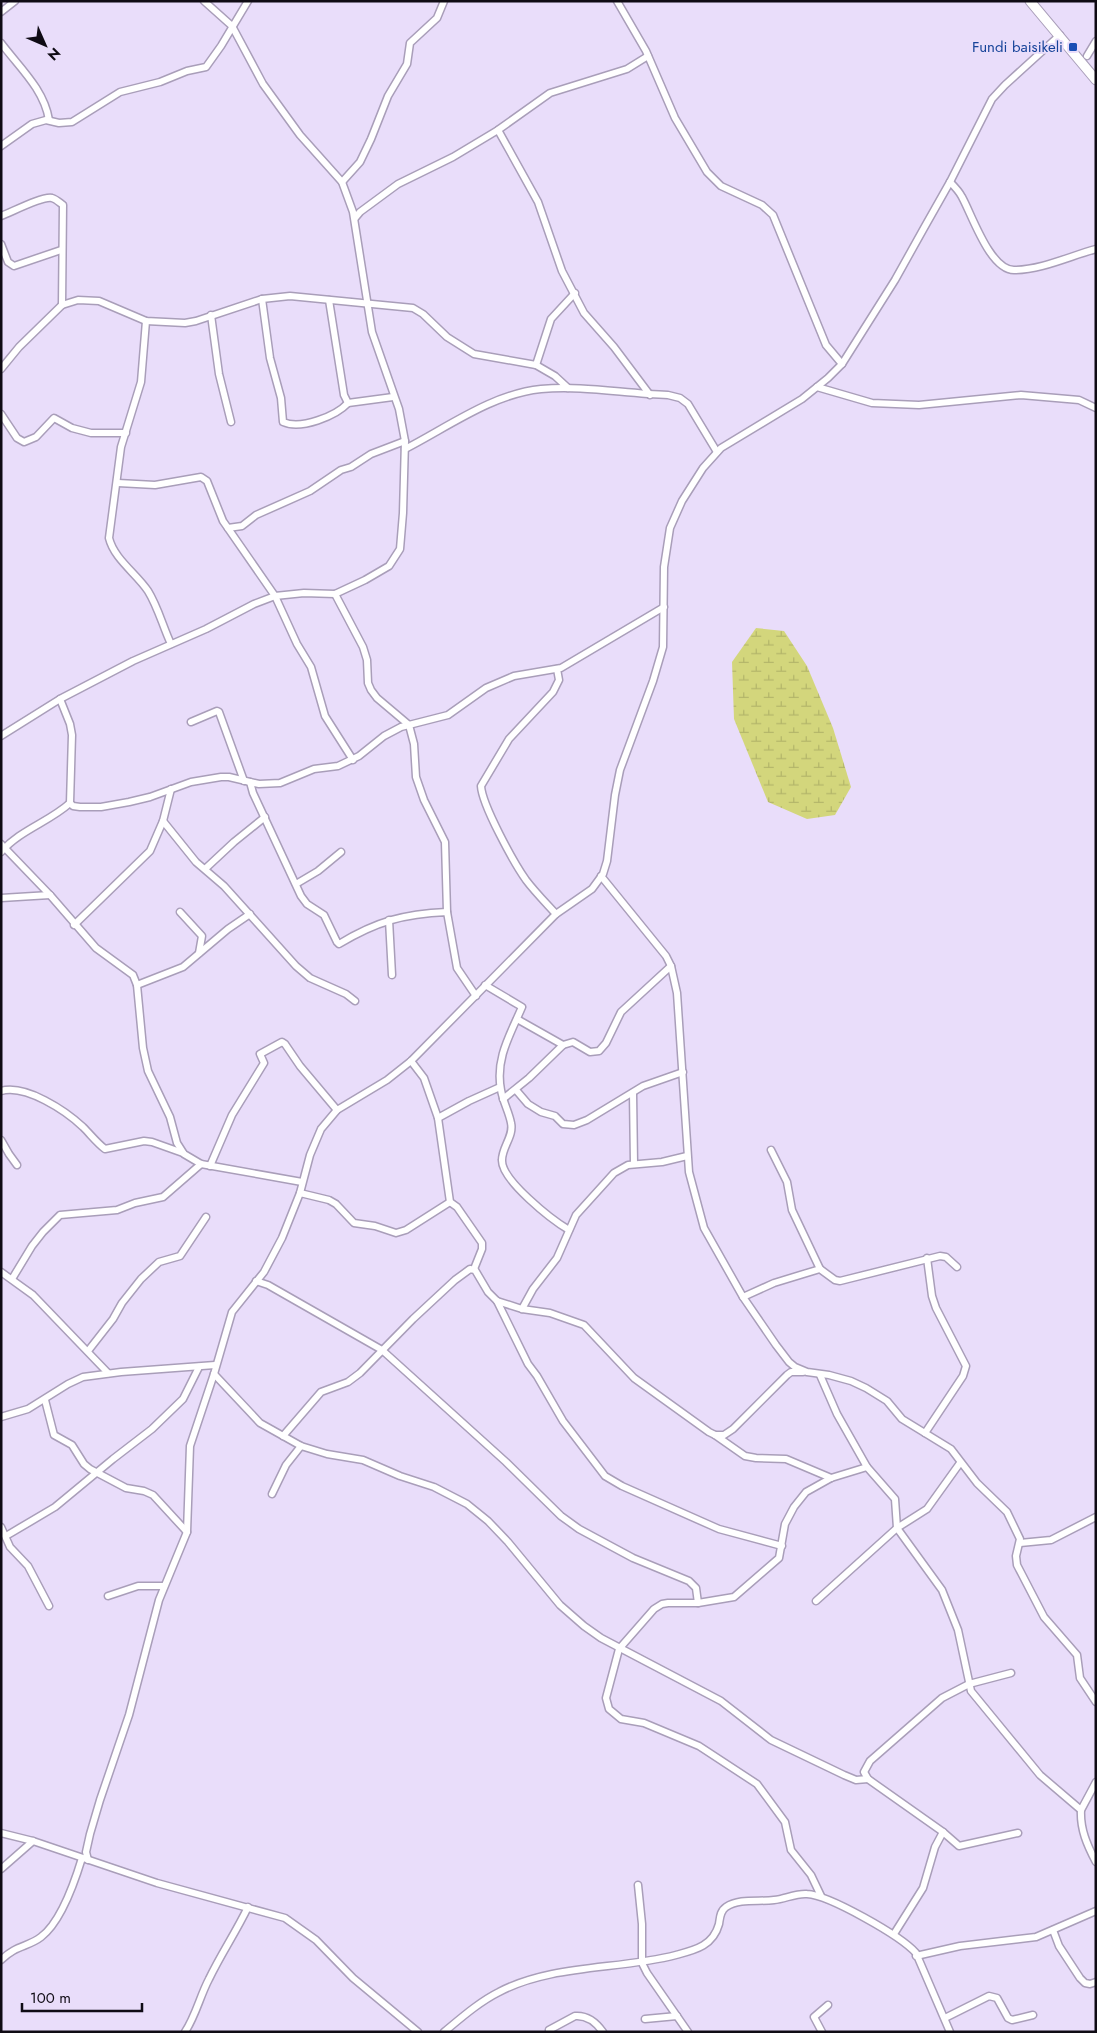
<svg xmlns="http://www.w3.org/2000/svg" width="1097" height="2033" font-family="Jost,sans-serif">
	<style>
		.wetland { fill: url(#wetland-marsh) }
		.lines { fill: none; stroke-linecap: round; stroke-linejoin: round }
		.minor-casing { stroke: #a99eb9; stroke-width: 9 }
		.secondary-casing { stroke: #a99eb9; stroke-width: 11 }
		.minor { stroke: #fff; stroke-width: 6 }
		.secondary { stroke: #fff; stroke-width: 9 }
		.transit-dot { fill: #1a4fb4; stroke: #e9ddfa; stroke-width: 2 }
		.labels { text-anchor: middle; stroke-width: 4; stroke-linejoin: round; paint-order: stroke }
		.transit-label { font-size: 15px; fill: #164399; stroke: #e9ddfa; text-anchor: end }
	</style>
	<defs>
		<pattern id="wetland-marsh" width="20" height="14" patternUnits="userSpaceOnUse" patternTransform="scale(1.25)"><rect width="20" height="14" fill="#d3d67c"/><path d="M1 5h8M5 5V1M11 12h8M15 12V8" fill="none" stroke="#b4b66a"/></pattern>
	</defs>
	<rect width="100%" height="100%" fill="#e9ddfa"/>
	<polygon class="wetland" points="756,628 784,631 807,666 833,728 851,787 835,815 807,819 768,802 734,719 732,662"/>
	<g class="lines">
		<g class="minor-casing">
			<g id="minor">
				<polyline points="617,1 646,51 675,118 707,172 721,186 762,205 773,215 826,345 842,364"/>
				<polyline points="1,12 15,1"/>
				<path d="M1 43C19 67 44 89 49 120"/>
				<polyline points="1087,56 1096,41"/>
				<polyline points="498,130 538,202 562,271 584,313 614,347 650,395"/>
				<polyline points="1,146 32,124 46,120 59,123 72,122 120,92 160,82 187,71 206,67 221,46 248,1"/>
				<polyline points="342,182 360,162 371,139 388,96 407,64 410,43 437,18 444,1"/>
				<path d="M950 182C954 186 959 191 962 197 972 215 990 270 1014 270 1041 270 1070 256 1096 249"/>
				<path d="M1 216C12 212 42 196 52 198 56 199 60 203 63 205L62 305"/>
				<polyline points="355,218 360,212 398,184 453,157 498,130 550,93 627,69 648,56"/>
				<polyline points="1,244 8,262 14,266 61,250"/>
				<path d="M262 299 270 358 281 398 283 422C301 430 336 416 348 403"/>
				<polyline points="329,300 344,395 348,403 393,397"/>
				<polyline points="211,315 219,374 231,422"/>
				<path d="M146 321 141 382 121 447 109 538C114 559 137 574 148 591 158 607 163 627 171 644"/>
				<polyline points="536,365 551,319 575,293"/>
				<polyline points="1,369 19,347 62,305 78,300 99,301 146,321 185,323 196,321 262,299 290,296 413,308 423,314 447,337 474,354 536,365 555,376 568,388"/>
				<polyline points="817,387 872,403 919,405 1021,395 1079,400 1096,408"/>
				<polyline points="1,414 17,438 24,442 36,437 54,418 72,428 91,433 126,433"/>
				<path d="M405 449C448 427 492 394 541 389 583 385 626 394 668 395L680 398 688 404 717 452"/>
				<polyline points="118,483 155,485 201,477 207,481 223,521 275,596 297,644 311,667 325,716 353,760"/>
				<polyline points="228,528 242,526 256,515 310,491 341,470 351,467 371,454 405,441"/>
				<polyline points="335,594 363,647 367,660 368,683 371,690 377,698 409,725 414,744 416,777 424,800 445,842 447,912"/>
				<polyline points="60,699 70,724 72,735 70,803 73,806 80,807 101,807 129,802 150,797 191,782 221,777 229,777 259,784 280,783 314,769 338,766 359,756 384,736 401,727 448,715 486,688 514,676 561,668 664,607"/>
				<polyline points="191,722 217,711 219,712 244,781"/>
				<polyline points="1,736 60,699 133,661 206,629 254,604 275,596 304,593 335,594 365,580 389,566 400,549 403,513 405,441 399,409 372,332 353,212 342,182 300,135 263,84 232,26 204,1"/>
				<path d="M250 782 253 793 301 896 307 904 324 915 337 942 339 944C377 921 404 914 447 912L457 968 476 996"/>
				<polyline points="163,821 196,862 224,886 296,966 310,978 346,994 355,1001"/>
				<polyline points="1,844 50,895 96,948 133,975 137,985 143,1048 148,1071 170,1117 177,1143 184,1154 201,1164 302,1182"/>
				<path d="M1 852C20 830 49 822 70 803"/>
				<polyline points="205,869 234,842 265,817"/>
				<polyline points="601,876 666,956 671,966 677,993 689,1172 704,1228 743,1297 776,1345 789,1362 795,1367 807,1372 829,1375 851,1381 866,1388 887,1401 902,1419 951,1449 977,1483 1007,1512 1020,1539 1016,1556 1017,1565 1044,1617 1077,1655 1080,1678 1096,1702"/>
				<polyline points="296,884 318,871 341,852"/>
				<polyline points="1,898 50,895"/>
				<polyline points="180,912 202,936 199,953"/>
				<path d="M556 914C546 903 535 892 526 880 514 863 482 805 481 786L509 739 553 692 559 680 557 669"/>
				<polyline points="389,920 392,975"/>
				<polyline points="74,925 150,851 163,821 171,789"/>
				<polyline points="137,985 183,967 228,929 250,914"/>
				<path d="M485 985 522 1007C510 1035 495 1059 501 1090 503 1102 509 1112 511 1123 514 1136 502 1147 502 1160 501 1180 552 1220 569 1230"/>
				<polyline points="517,1019 563,1045"/>
				<polyline points="411,1061 424,1078 438,1118 450,1202 457,1207 482,1243 482,1249 474,1269"/>
				<polyline points="516,1090 528,1104 541,1112 555,1116 563,1124 574,1125 587,1120 643,1086 683,1072"/>
				<path d="M1 1091C26 1084 66 1111 83 1127 91 1135 97 1143 105 1149L144 1141 152 1142 183 1153"/>
				<polyline points="633,1093 634,1164"/>
				<polyline points="503,1099 529,1078 563,1045 573,1042 590,1052 599,1051 606,1043 621,1012 671,966"/>
				<polyline points="438,1118 469,1101 500,1087"/>
				<polyline points="1,1140 9,1154 17,1165"/>
				<polyline points="771,1150 787,1182 792,1210 820,1269"/>
				<polyline points="210,1166 232,1115 264,1063 260,1054 282,1042 285,1044 300,1066 337,1110"/>
				<polyline points="300,1193 329,1200 336,1204 354,1223 375,1226 396,1233 406,1230 450,1202"/>
				<polyline points="1,1272 33,1295 108,1373"/>
				<polyline points="12,1279 32,1246 43,1232 60,1215 117,1210 135,1203 163,1197 201,1164"/>
				<polyline points="256,1281 268,1285 382,1350 506,1462 561,1516 579,1529 633,1558 689,1581 696,1588 698,1603"/>
				<polyline points="743,1297 774,1283 820,1269 835,1280 840,1281 940,1256 946,1257 957,1267"/>
				<polyline points="497,1301 528,1364 537,1376 563,1421 605,1476 622,1486 719,1529 782,1546"/>
				<polyline points="522,1309 533,1289 557,1258 576,1215 614,1173 628,1165 662,1162 687,1156"/>
				<polyline points="88,1351 113,1319 122,1303 141,1279 159,1262 180,1256 206,1217"/>
				<polyline points="214,1374 260,1423 301,1446 327,1454 363,1460 400,1476 434,1487 467,1504 488,1521 508,1542 560,1605 584,1626 601,1638 721,1701 771,1740 844,1775 856,1780 868,1779"/>
				<polyline points="820,1375 837,1414 867,1467 895,1499 897,1528 942,1590 958,1630 971,1691 1040,1775 1081,1810"/>
				<polyline points="45,1400 54,1435 72,1445 84,1464 90,1469 126,1488 144,1491 153,1495 187,1532"/>
				<polyline points="1,1417 28,1409 68,1384 83,1377 121,1372 215,1365"/>
				<polyline points="925,1433 963,1376 966,1366 936,1308 932,1296 927,1258"/>
				<polyline points="715,1435 745,1456 756,1458 786,1459 831,1478"/>
				<polyline points="283,1436 321,1392 348,1382 360,1373 413,1319 455,1280 470,1269 475,1270 488,1292 497,1301 522,1309 550,1313 584,1325 634,1378 709,1432 715,1435 724,1435 733,1429 787,1375 791,1372 803,1372"/>
				<polyline points="272,1494 286,1465 301,1446"/>
				<polyline points="1,1527 10,1547 28,1566 49,1606"/>
				<polyline points="6,1536 55,1507 113,1459 152,1429 183,1399 199,1367"/>
				<polyline points="1020,1543 1051,1540 1096,1517"/>
				<polyline points="108,1596 138,1586 164,1586"/>
				<polyline points="816,1601 897,1528 927,1509 960,1463"/>
				<polyline points="1011,1673 969,1684 942,1698 870,1761 864,1772 868,1779 943,1832 959,1846 1018,1833"/>
				<path d="M1096 1782 1081 1810C1080 1829 1087 1845 1096 1862"/>
				<polyline points="1,1833 33,1841 157,1883 285,1918 316,1940 353,1978 418,2032"/>
				<polyline points="88,1860 86,1852 90,1834 100,1800 129,1715 159,1600 187,1532 190,1446 214,1374 232,1312 264,1272 282,1238 300,1193 310,1155 321,1129 337,1110 387,1080 411,1061 556,914 592,889 603,874 607,861 615,795 620,770 653,681 663,647 664,567 670,528 682,501 703,468 721,448 802,399 828,378 842,364 895,280 924,228 950,182 992,99 1005,85 1060,35"/>
				<polyline points="1,1869 33,1841"/>
				<polyline points="638,1885 642,1924 642,1963 647,1973 688,2032"/>
				<polyline points="821,1896 811,1875 791,1850 785,1822 757,1784 699,1746 644,1723 621,1719 609,1709 606,1698 619,1649 654,1609 662,1604 668,1603 698,1603 734,1597 779,1558 785,1524 794,1507 806,1492 831,1478 867,1467"/>
				<polyline points="1053,1930 1059,1946 1080,1978 1085,1983 1090,1984 1096,1982"/>
				<polyline points="894,1934 923,1888 935,1847 943,1832"/>
				<polyline points="916,1956 960,1946 1036,1937 1096,1911"/>
				<path d="M1 1960C16 1945 28 1947 41 1937 61 1922 75 1881 82 1858"/>
				<polyline points="945,2018 989,1996 997,1998 1008,2018 1012,2020 1033,2015"/>
				<polyline points="645,2019 677,2016"/>
				<path d="M549 2030 575 2016C587 2015 596 2022 603 2032"/>
				<path d="M185 2032C196 2015 200 1996 209 1979 221 1954 236 1932 248 1907"/>
				<path d="M444 2032C461 2018 479 2002 499 1992 552 1964 619 1970 676 1955 695 1950 713 1946 719 1924 720 1918 720 1911 726 1907 740 1898 758 1902 774 1900 785 1899 796 1893 807 1894 829 1895 901 1936 916 1953L950 2032"/>
				<polyline points="822,2032 814,2017 828,2005"/>
			</g>
		</g>
		<g class="secondary-casing">
			<polyline id="secondary" points="1030,1 1096,80"/>
		</g>
		<use href="#minor" class="minor"/>
		<use href="#secondary" class="secondary"/>
	</g>
	<rect class="transit-dot" x="1068" y="42" width="10" height="10" rx="2.5"/>
	<g class="labels">
		<g class="transit-label">
			<text x="1063" y="52">Fundi baisikeli</text>
		</g>
	</g>
	<rect width="1097" height="2033" fill="none" stroke="#0f0b14" stroke-width="5"/>
	<g transform="translate(45 45) rotate(135)" stroke="#e9ddfa" stroke-width="4" paint-order="stroke">
	<path d="M0-4L9 19L0 12L-9 19Z" fill="#0f0b14"/>
	<text y="-8" font-size="14" font-weight="bold" text-anchor="middle" fill="#0f0b14">N</text>
	</g>
	<path d="M22 2003v8h120v-8" fill="none" stroke="#0f0b14" stroke-width="2.5"/>
	<text x="30" y="2003" font-size="15" fill="#0f0b14" stroke="#e9ddfa" stroke-width="4" paint-order="stroke">100 m</text>
</svg>
